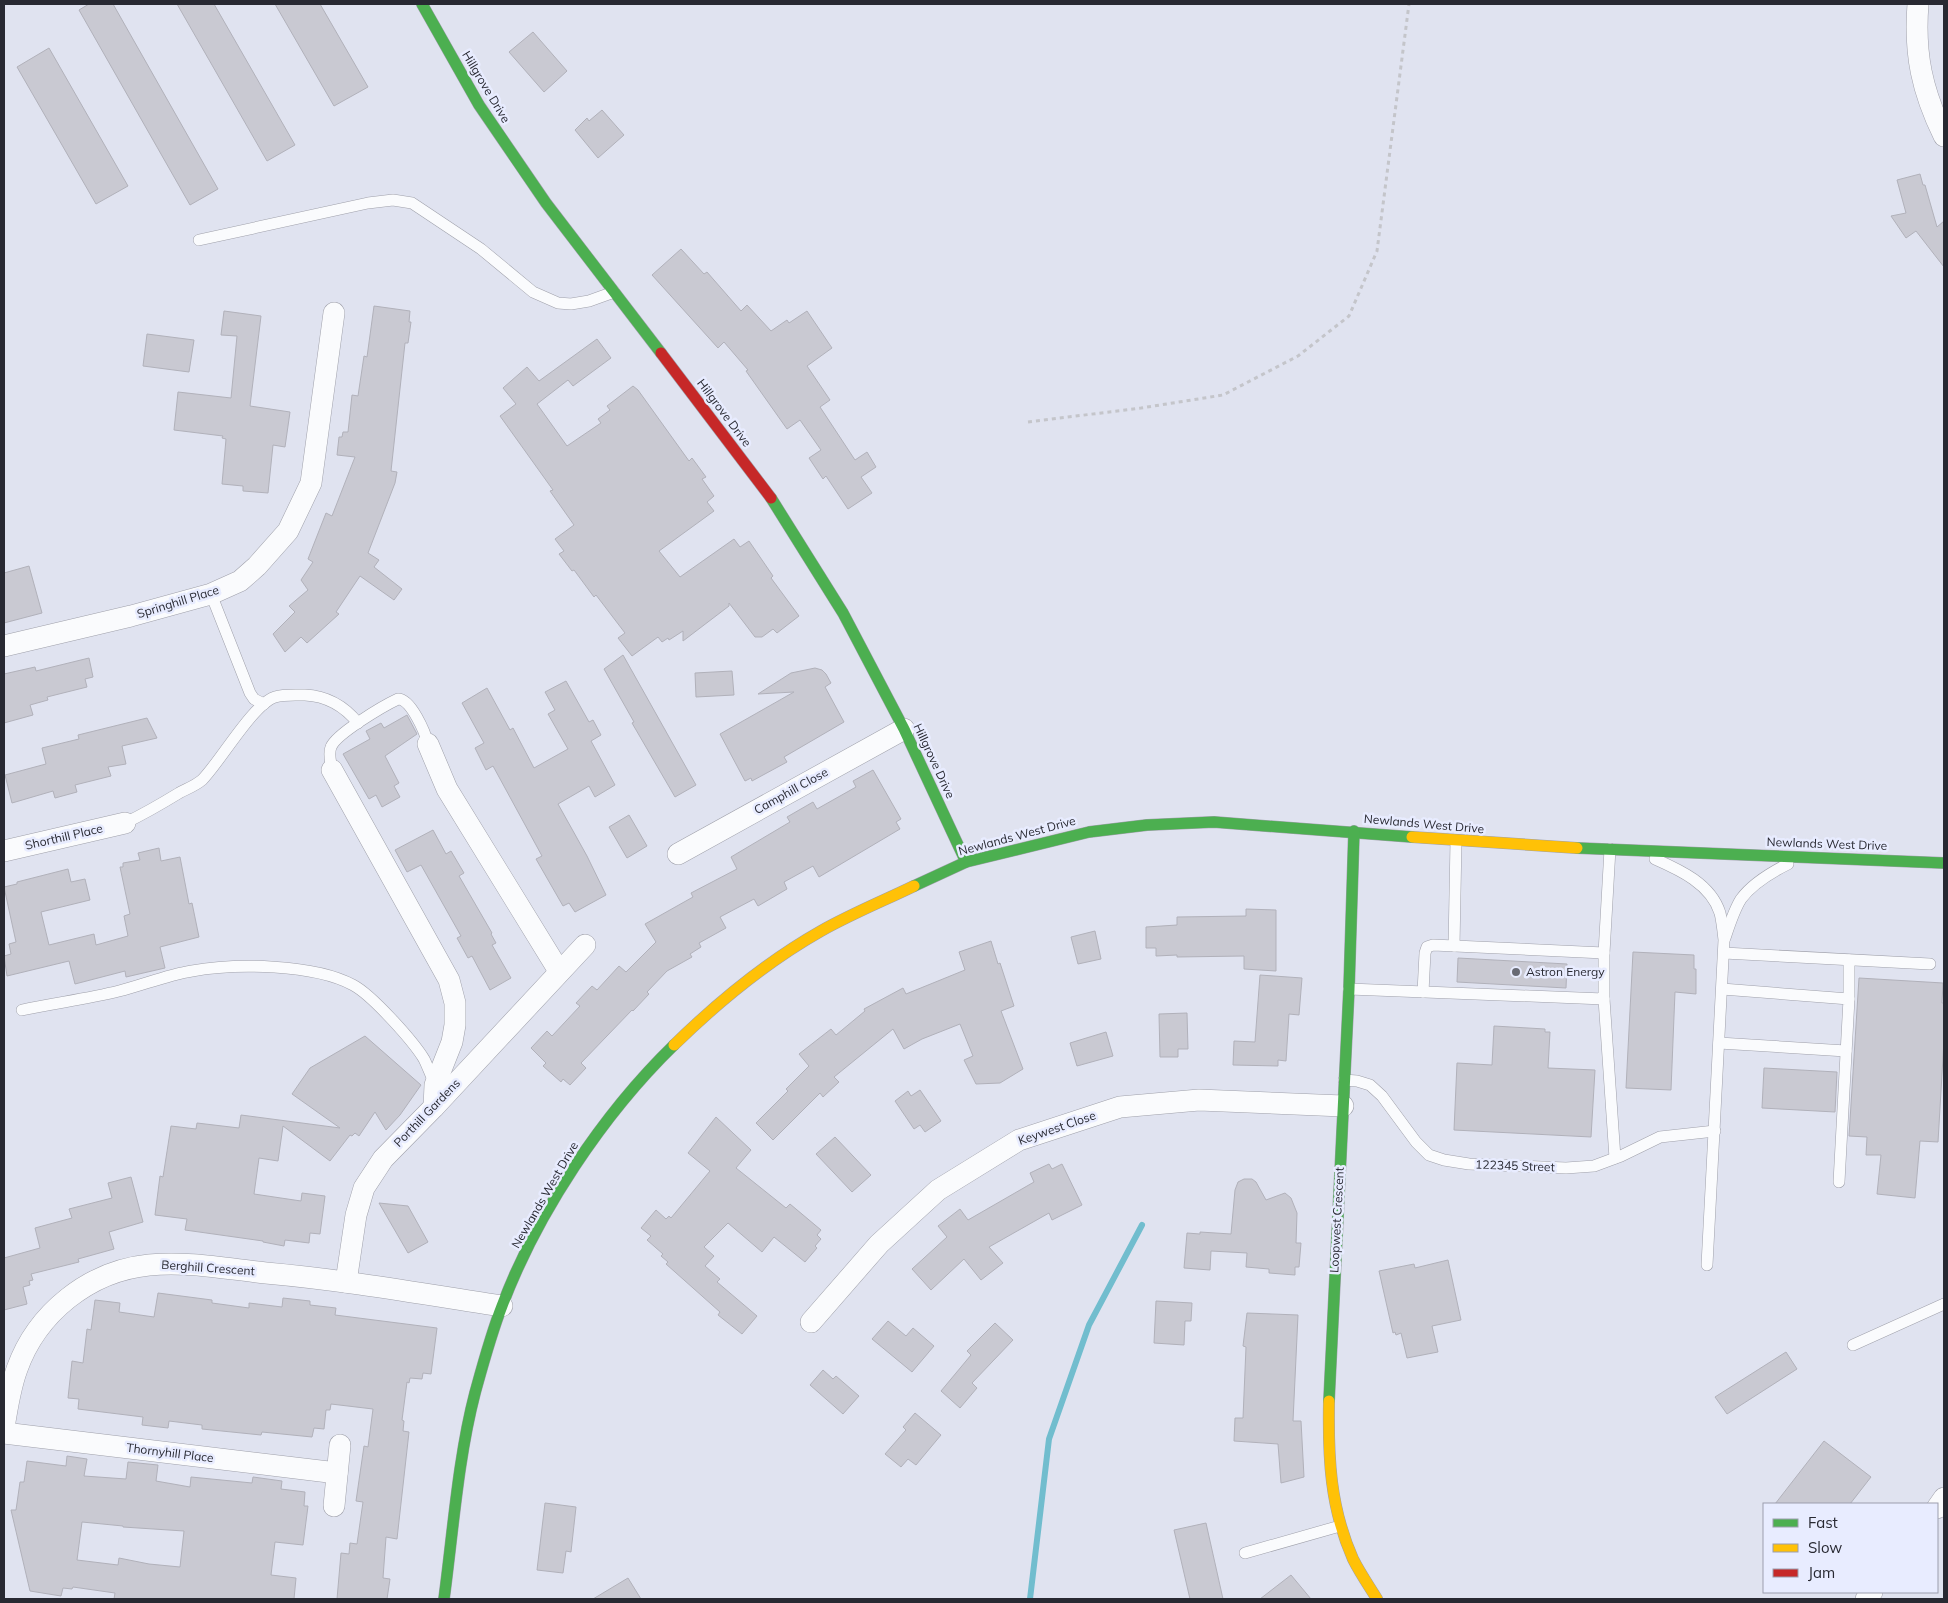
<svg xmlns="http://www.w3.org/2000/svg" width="1948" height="1603" font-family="Mulish,sans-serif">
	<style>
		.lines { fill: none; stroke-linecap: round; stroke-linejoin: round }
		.stream { stroke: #71bdce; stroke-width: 6 }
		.building { fill: #c9c9d2; stroke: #b1b1ba; fill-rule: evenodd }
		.lane-casing { stroke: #9fa0aa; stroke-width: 12 }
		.street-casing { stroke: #9fa0aa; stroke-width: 22 }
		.fast-casing { stroke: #9fa0aa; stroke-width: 12 }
		.slow-casing { stroke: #9fa0aa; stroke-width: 12 }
		.jam-casing { stroke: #9fa0aa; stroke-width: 12 }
		.path { stroke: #c4c5ca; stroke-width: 3; stroke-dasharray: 4 4; stroke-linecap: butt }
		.lane { stroke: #fafbfd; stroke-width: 11 }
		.street { stroke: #fafbfd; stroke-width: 21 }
		.fast { stroke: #4caf50; stroke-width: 11 }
		.slow { stroke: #ffc107; stroke-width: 11 }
		.jam { stroke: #c62828; stroke-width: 11 }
		.poi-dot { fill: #686a74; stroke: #e8ecff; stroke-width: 2 }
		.labels { text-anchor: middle; stroke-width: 5; stroke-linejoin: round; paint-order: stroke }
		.street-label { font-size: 12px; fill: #282932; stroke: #e8ecff }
		.poi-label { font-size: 12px; fill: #282932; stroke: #e8ecff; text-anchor: start }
	</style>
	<rect width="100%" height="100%" fill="#e0e3f0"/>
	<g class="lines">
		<polyline class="stream" points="1030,1599 1049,1439 1089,1325 1142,1225"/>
	</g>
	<g class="building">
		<polygon points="89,4 113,4 218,189 190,205 79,10"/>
		<polygon points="177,4 214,4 295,145 267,161"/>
		<polygon points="275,4 320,4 368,87 334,106"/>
		<polygon points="533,32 567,71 544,92 509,52"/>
		<polygon points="49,48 128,186 96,204 17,67"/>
		<polygon points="602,110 624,135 598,158 575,130 587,118 589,121"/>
		<polygon points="1920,174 1923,185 1925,185 1937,227 1944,221 1944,267 1916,231 1906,238 1891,216 1906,213 1897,180"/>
		<polygon points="681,249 704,274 707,272 741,311 747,305 771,331 787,320 789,323 807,311 832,348 807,366 830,400 820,407 855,460 867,452 876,467 861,477 872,493 848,509 826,476 823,479 809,458 821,450 800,420 787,429 746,371 748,370 724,342 718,348 652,275"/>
		<polygon points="374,306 410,311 409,322 411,322 408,343 405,343 391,471 397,472 395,483 368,553 379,560 374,567 402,589 394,600 360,576 336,612 339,614 307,643 301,637 285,652 273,634 295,612 289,606 308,590 301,580 313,562 308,559 326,513 332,516 355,457 337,455 339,437 342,437 343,432 348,432 352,395 358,396 364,356 367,357"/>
		<polygon points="224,311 261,316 250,406 290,412 285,447 273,445 268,493 243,491 243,486 222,484 226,439 222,438 223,436 174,430 178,392 231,398 237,336 221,335"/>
		<polygon points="147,334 194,340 189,372 143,366"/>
		<polygon points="597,339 611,358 573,386 568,380 537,404 567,446 601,423 598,419 610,410 607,406 633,386 638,390 689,461 692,458 706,477 702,479 714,496 707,502 714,511 659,551 680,577 734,539 740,547 749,541 773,576 771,578 799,616 777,633 773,629 762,637 755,637 729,603 729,606 683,641 683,631 669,640 668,638 662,642 658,637 632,656 618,638 625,633 596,595 594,597 574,570 572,571 559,554 564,551 555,539 574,525 550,491 553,490 500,416 516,404 503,388 527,367 539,381"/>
		<polygon points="29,566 42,613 4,623 4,573"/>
		<polygon points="623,655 696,785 675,797 632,723 634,722 604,669"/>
		<polygon points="89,658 93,677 85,679 87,687 47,697 48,700 30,705 33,715 4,723 4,674 35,667 36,671"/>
		<polygon points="815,668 822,670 826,674 831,683 825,687 844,722 784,757 787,762 752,781 751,778 745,781 720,734 794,692 758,694 791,673"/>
		<polygon points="732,671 734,695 696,697 695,673"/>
		<polygon points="566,681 589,722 593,720 601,735 591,741 615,785 595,797 589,786 558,804 587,856 606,895 575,912 569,903 563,906 536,859 542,856 493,766 486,770 475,748 484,743 462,703 487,688 510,730 513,728 534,768 568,749 548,714 555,710 545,692"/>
		<polygon points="407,715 417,734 385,756 399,783 394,786 400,797 382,807 376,795 369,799 343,754 370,739 366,731 381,723 384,728"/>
		<polygon points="147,718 157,738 122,746 126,764 108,767 111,776 75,785 77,792 55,798 53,791 12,803 5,775 46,764 42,748 79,739 78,735"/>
		<polygon points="873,770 901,819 896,822 900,829 819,877 813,866 784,882 787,889 758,906 754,899 720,917 726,928 699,943 701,947 690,954 692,957 667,971 647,992 649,994 633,1011 632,1010 581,1063 586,1068 570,1085 563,1079 561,1082 543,1066 546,1063 531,1048 547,1031 552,1036 580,1006 576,1003 592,986 597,990 619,966 626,972 656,942 645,924 693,897 691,893 737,869 731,857 790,822 787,817 813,802 817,809 856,787 853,781"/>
		<polygon points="629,815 647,846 627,858 609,827"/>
		<polygon points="433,830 446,854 451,851 464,873 459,876 492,933 491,934 496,943 492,945 511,978 490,990 472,956 468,958 457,938 461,936 421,865 407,872 395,850"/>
		<polygon points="159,848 161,861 180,857 189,904 192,903 199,937 160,947 165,968 126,977 125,971 75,984 69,961 7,976 4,956 11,954 9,944 16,942 4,887 17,884 17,882 68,869 71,882 85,879 90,900 41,912 49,945 94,934 96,945 128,936 124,916 130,914 120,867 123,867 123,863 140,860 138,853"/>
		<polygon points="1246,909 1276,910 1276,971 1244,969 1244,956 1177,957 1177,955 1156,956 1156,948 1146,948 1146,927 1177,925 1177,917 1246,916"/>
		<polygon points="1095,931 1101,959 1078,964 1071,937"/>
		<polygon points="991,941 998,964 1000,963 1014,1006 1001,1011 1023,1069 1000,1083 976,1084 964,1060 973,1056 960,1024 922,1039 904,1049 893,1029 834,1077 839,1082 823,1097 820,1093 773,1140 756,1123 788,1091 786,1089 809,1066 799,1054 831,1029 836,1035 865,1011 864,1009 903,988 906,994 965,970 959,952"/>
		<polygon points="1633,952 1694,955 1694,969 1696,969 1696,994 1675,992 1671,1090 1626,1088"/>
		<polygon points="1458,958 1567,964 1566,988 1457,982"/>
		<polygon points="1260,975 1302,978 1299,1015 1289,1014 1286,1061 1278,1060 1278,1066 1233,1065 1234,1041 1255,1042"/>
		<polygon points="1859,978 1943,983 1942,1003 1944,1003 1944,1040 1938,1142 1920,1141 1915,1198 1877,1194 1881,1155 1866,1155 1867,1137 1849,1136"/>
		<polygon points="1187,1013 1188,1049 1178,1049 1178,1057 1160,1057 1159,1014"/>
		<polygon points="1494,1026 1545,1029 1545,1032 1550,1032 1548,1068 1595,1070 1591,1137 1454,1130 1457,1063 1492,1065"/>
		<polygon points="1106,1032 1113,1056 1077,1066 1070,1043"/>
		<polygon points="365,1036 421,1085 400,1115 386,1130 375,1112 359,1136 355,1133 352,1136 350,1135 330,1161 283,1126 278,1161 259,1158 254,1194 301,1201 302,1193 325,1196 320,1234 310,1233 309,1243 285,1240 284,1246 263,1242 263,1241 185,1230 187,1219 155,1215 160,1176 163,1177 171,1126 196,1129 197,1123 239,1128 241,1115 340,1128 292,1094 310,1068"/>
		<polygon points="1764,1068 1837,1072 1835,1112 1762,1108"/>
		<polygon points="920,1090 941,1121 925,1132 920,1125 914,1129 895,1101 908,1091 911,1096"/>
		<polygon points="716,1117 751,1150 736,1168 786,1208 790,1204 821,1230 817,1235 821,1239 815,1246 817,1248 805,1262 774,1237 762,1252 728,1223 704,1247 714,1256 705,1266 720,1279 717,1282 757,1316 742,1334 718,1315 720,1312 666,1264 668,1262 661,1256 663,1254 647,1240 651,1236 641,1228 656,1210 666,1219 669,1216 671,1218 710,1171 688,1153"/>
		<polygon points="835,1137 871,1175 852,1192 816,1154"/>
		<polygon points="1049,1164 1052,1169 1062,1164 1082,1205 1052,1220 1049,1213 989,1247 1003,1263 981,1280 964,1259 931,1290 912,1269 947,1237 938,1226 960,1209 968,1220 1034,1182 1030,1173"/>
		<polygon points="131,1177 143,1222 109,1232 114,1249 78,1259 79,1262 31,1274 33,1280 29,1281 30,1285 23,1287 27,1304 4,1310 4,1258 40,1248 35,1228 72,1218 69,1209 112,1198 108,1183"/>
		<polygon points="1244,1179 1252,1179 1256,1182 1266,1200 1285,1193 1291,1198 1297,1213 1296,1243 1301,1243 1299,1267 1295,1267 1295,1275 1269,1273 1269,1269 1246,1267 1247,1253 1211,1251 1210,1270 1184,1268 1187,1233 1200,1234 1200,1232 1231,1234 1235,1190 1238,1182"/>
		<polygon points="379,1203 408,1206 428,1242 408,1253"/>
		<polygon points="1448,1260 1461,1320 1432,1326 1438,1352 1407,1358 1401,1333 1396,1335 1395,1332 1393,1333 1379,1271 1414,1264 1415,1268"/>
		<polygon points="158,1293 212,1300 212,1303 249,1308 249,1303 282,1307 283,1298 310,1301 310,1305 336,1308 335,1315 437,1328 431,1374 423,1373 422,1379 410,1378 409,1383 407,1382 402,1420 404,1421 403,1431 409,1432 397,1539 386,1537 383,1578 390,1579 387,1599 337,1599 341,1553 349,1554 350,1543 357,1544 363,1502 356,1501 364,1446 368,1447 373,1409 331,1404 330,1410 326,1410 324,1429 314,1428 312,1437 262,1432 261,1435 202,1429 202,1425 169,1421 168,1428 142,1425 143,1417 78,1409 79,1399 68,1398 72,1361 83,1363 87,1329 91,1330 95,1300 120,1303 119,1312 154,1317"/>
		<polygon points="1156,1301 1192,1303 1191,1321 1185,1321 1184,1345 1154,1343"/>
		<polygon points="1247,1313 1298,1315 1293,1421 1301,1421 1304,1477 1281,1483 1278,1444 1234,1441 1235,1418 1243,1418 1246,1347 1243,1346"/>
		<polygon points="888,1321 906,1336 913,1328 934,1346 912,1372 872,1339"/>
		<polygon points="995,1323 1013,1340 972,1383 977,1388 960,1408 941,1391 971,1355 967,1351"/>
		<polygon points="1786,1352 1797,1369 1727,1414 1715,1397"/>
		<polygon points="823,1370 833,1379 836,1376 859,1396 843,1414 810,1385"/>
		<polygon points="915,1413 941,1435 916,1465 908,1459 901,1467 885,1454 906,1430 903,1427"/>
		<polygon points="1824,1441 1871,1477 1850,1504 1775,1504"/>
		<path d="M67 1456 87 1459 84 1476 126 1479 128 1462 158 1465 156 1481 190 1487 191 1477 252 1483 253 1477 282 1481 281 1489 305 1492 304 1506H308L303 1545 275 1542 271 1575 296 1578 294 1599H114L115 1593 73 1587 72 1589 63 1588 61 1596 30 1591 11 1510H16L20 1482H24L27 1461 66 1466ZM82 1522 123 1526V1527L184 1531 180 1567 149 1564 119 1558 118 1565 77 1560Z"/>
		<polygon points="545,1503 576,1507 571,1552 566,1551 563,1573 537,1570"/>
		<polygon points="1206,1523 1223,1599 1190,1599 1174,1530"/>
		<polygon points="1291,1575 1311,1599 1260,1599 1282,1582"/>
		<polygon points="628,1578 641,1599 593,1599"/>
	</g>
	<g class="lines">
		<g class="lane-casing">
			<g id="lane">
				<polyline points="199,240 368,203 393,200 412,203 481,249 533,292 558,303 571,304 589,301 614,292"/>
				<polyline points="211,594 250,693 254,699 264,704"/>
				<path d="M332 770C331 763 328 754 331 747 336 734 383 706 398 699 411 699 425 732 428 744"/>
				<path d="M125 823C144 814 161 804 179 793 186 789 195 786 202 780 220 762 253 704 275 697 284 694 296 695 305 695 327 696 345 707 358 723"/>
				<path d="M1655 859C1680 870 1711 884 1720 913 1722 921 1723 931 1724 940L1707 1265"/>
				<path d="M1725 938C1729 926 1734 910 1741 899 1752 884 1772 872 1788 864"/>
				<polyline points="1454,946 1456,841"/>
				<polyline points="1724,953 1930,964"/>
				<polyline points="1849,960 1849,999"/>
				<polyline points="1349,989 1604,999 1604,953"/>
				<polyline points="1722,989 1849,999 1839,1182"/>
				<polyline points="1423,992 1425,953 1427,947 1433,945 1604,953 1610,849"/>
				<polyline points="1604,999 1615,1158"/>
				<path d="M22 1010C54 1003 87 999 119 991 143 985 167 975 192 971 236 963 314 964 353 985 372 995 413 1041 424 1059 428 1067 431 1076 435 1084"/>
				<polyline points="1719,1043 1846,1051"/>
				<polyline points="1344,1080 1357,1081 1370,1085 1382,1096 1416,1142 1429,1155 1444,1160 1469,1164 1566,1168 1594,1166 1621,1156 1660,1137 1715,1131"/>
				<polyline points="1853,1345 1944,1304"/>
				<polyline points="1245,1553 1340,1526"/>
			</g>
		</g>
		<g class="street-casing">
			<g id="street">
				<path d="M1918 4C1914 54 1922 91 1944 136"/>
				<polyline points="4,646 131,616 211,594 240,581 257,566 288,531 311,483 334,313"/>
				<polyline points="428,744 447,789 559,971"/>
				<polyline points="332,770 449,980 455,1003 455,1025 452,1042 435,1085 434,1107"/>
				<polyline points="4,851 125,823"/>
				<polyline points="678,854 904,729"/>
				<polyline points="346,1282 356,1215 364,1188 383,1159 434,1107 585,945"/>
				<polyline points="811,1322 879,1244 938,1190 1019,1140 1120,1107 1199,1100 1343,1106"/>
				<path d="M4 1428C7 1408 10 1388 17 1369 37 1313 89 1271 149 1265 187 1261 228 1269 266 1273 345 1280 424 1294 502 1306"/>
				<polyline points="4,1433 337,1473"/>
				<polyline points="334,1506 340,1445"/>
				<polyline points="1937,1508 1944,1498"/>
				<polyline points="1866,1599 1872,1592"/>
			</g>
		</g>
		<g class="fast-casing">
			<g id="fast">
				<polyline points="422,4 479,105 546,203 661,353"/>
				<polyline points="771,498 843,613 904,729 966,862"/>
				<polyline points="1577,848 1944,863"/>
				<polyline points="914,886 966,862 1089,832 1147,825 1214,822 1412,837"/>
				<polyline points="1329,1401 1349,989 1354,831"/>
				<path d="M444 1599C453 1532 458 1458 475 1393 483 1364 491 1334 502 1306 537 1213 603 1114 674 1045"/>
			</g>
		</g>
		<g class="slow-casing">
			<g id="slow">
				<polyline points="1412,837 1577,848"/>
				<path d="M674 1045C718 1002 768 961 821 931 851 914 883 901 914 886"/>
				<path d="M1329 1401C1328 1458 1330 1507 1353 1559 1360 1573 1369 1586 1377 1599"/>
			</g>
		</g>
		<g class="jam-casing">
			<polyline id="jam" points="661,353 771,498"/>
		</g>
		<polyline class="path" points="1028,422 1141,408 1223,395 1298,356 1349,316 1377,251 1409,4"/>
		<use href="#lane" class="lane"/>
		<use href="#street" class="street"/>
		<use href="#fast" class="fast"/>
		<use href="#slow" class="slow"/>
		<use href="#jam" class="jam"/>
	</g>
	<circle class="poi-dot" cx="1516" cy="972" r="5"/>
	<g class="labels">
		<g class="street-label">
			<text transform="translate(486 87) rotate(59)" y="4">Hillgrove Drive</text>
			<text transform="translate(724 413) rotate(53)" y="4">Hillgrove Drive</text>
			<text transform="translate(178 602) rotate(-17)" y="4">Springhill Place</text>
			<text transform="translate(934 761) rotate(65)" y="4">Hillgrove Drive</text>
			<text transform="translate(791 791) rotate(-29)" y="4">Camphill Close</text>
			<text transform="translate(1424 824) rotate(5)" y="4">Newlands West Drive</text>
			<text transform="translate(1017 836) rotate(-15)" y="4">Newlands West Drive</text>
			<text transform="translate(64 837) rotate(-13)" y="4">Shorthill Place</text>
			<text transform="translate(1827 844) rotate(2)" y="4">Newlands West Drive</text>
			<text transform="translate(427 1113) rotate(-46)" y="4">Porthill Gardens</text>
			<text transform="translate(1057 1128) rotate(-19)" y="4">Keywest Close</text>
			<text transform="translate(1515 1166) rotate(2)" y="4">122345 Street</text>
			<text transform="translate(545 1195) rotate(-60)" y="4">Newlands West Drive</text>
			<text transform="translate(1337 1220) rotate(-87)" y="4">Loopwest Crescent</text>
			<text transform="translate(208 1268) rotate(4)" y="4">Berghill Crescent</text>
			<text transform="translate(170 1453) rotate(7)" y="4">Thornyhill Place</text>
		</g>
		<g class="poi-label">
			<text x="1526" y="976">Astron Energy</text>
		</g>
	</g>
	<rect width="1948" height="1603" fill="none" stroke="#282932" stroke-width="10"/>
	<rect x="1763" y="1503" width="175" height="90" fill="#e8ecff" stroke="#9b9ead"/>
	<rect x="1773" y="1519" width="25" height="8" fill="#4caf50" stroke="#9b9ead"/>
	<text x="1808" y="1528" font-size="15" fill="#282932">Fast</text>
	<rect x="1773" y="1544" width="25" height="8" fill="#ffc107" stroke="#9b9ead"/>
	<text x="1808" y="1553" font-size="15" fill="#282932">Slow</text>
	<rect x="1773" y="1569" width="25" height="8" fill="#c62828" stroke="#9b9ead"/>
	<text x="1808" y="1578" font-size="15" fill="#282932">Jam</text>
</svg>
